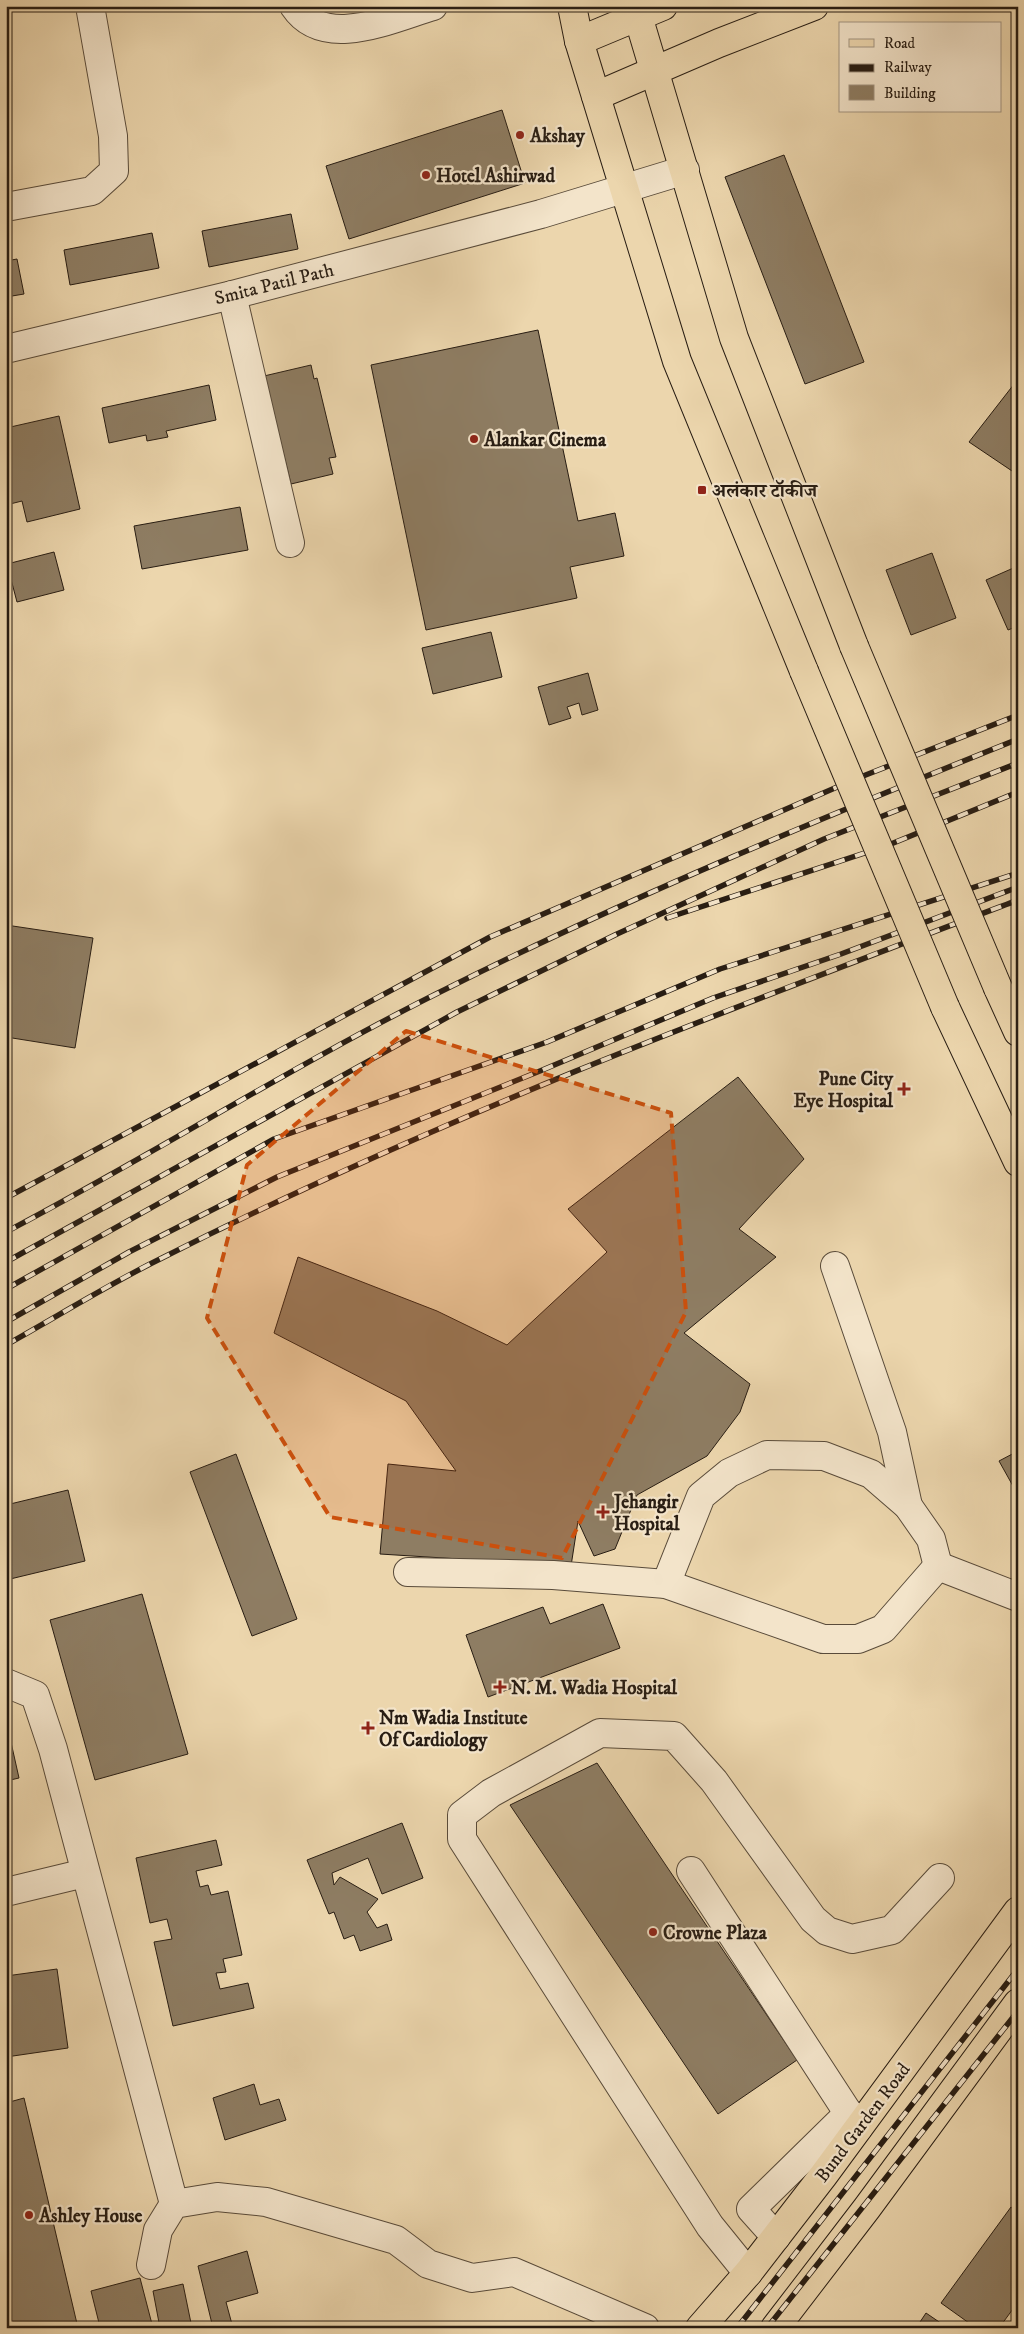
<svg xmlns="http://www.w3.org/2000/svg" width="1024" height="2334" font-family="'IM FELL DW Pica','Noto Serif Devanagari',serif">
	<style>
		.building { fill: #8e7d63; stroke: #281d13 }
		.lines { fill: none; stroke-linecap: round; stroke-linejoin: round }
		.minor-casing { stroke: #594b3a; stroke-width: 30 }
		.major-casing { stroke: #281d13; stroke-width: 30 }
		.highway-casing { stroke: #281d13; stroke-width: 30 }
		.minor { stroke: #f3e4ca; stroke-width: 28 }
		.major { stroke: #ecd6ad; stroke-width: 28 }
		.highway { stroke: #ecd6ad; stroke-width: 28 }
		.rail-casing { stroke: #281d13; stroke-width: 5.5 }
		.rail { stroke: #f3e4ca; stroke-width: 4; stroke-dasharray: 11; stroke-linecap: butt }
		.major-bridge-casing { stroke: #281d13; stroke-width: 30; stroke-linecap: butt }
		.major-bridge { stroke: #ecd6ad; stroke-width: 28 }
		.marked { fill: #cb500d; fill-opacity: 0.2; stroke: #cb500d; stroke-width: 4; stroke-dasharray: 10 6; stroke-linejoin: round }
		.poi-dot { fill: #8f2418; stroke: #f3e4ca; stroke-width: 2 }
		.labels { text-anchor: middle; stroke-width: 4.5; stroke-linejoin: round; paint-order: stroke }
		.poi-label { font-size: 19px; font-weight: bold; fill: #281d13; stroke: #f3e4ca; text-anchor: start }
		.street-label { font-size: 19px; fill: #281d13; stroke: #f3e4ca }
	</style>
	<rect width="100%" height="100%" fill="#ecd6ad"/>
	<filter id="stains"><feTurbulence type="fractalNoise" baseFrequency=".004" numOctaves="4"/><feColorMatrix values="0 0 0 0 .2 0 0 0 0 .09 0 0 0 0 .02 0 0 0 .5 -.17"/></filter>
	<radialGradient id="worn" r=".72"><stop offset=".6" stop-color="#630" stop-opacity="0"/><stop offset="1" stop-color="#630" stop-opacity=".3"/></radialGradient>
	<g class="building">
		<polygon points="502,110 525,183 349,239 326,166"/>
		<polygon points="784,155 864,362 805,384 725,177"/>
		<polygon points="291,214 298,249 209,267 202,231"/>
		<polygon points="152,233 159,268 70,285 64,250"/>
		<polygon points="17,259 24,294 6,297 6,261"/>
		<polygon points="538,330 578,521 615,513 624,556 570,567 577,598 426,630 371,365"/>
		<polygon points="311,365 314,379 317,378 336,457 329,458 333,474 291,484 264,376"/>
		<polygon points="1018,379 1018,475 969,442"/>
		<polygon points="209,385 216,420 166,431 168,437 147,441 146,435 109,443 102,408"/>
		<polygon points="59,416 80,509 27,522 22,501 6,505 6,471 9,470 6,457 6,428"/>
		<polygon points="240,507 248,550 142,569 134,526"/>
		<polygon points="54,552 64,590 17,602 7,564"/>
		<polygon points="932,553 956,618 911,635 886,570"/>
		<polygon points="1018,566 1018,626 1008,630 986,580"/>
		<polygon points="491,632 502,677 433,694 422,648"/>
		<polygon points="588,673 598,710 582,715 579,703 567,707 571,718 549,725 538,687"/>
		<polygon points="6,925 93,938 75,1048 6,1037"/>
		<polygon points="738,1077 804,1159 739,1229 776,1257 684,1333 750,1384 740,1412 707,1456 637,1495 615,1549 594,1556 578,1521 571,1566 380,1554 388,1464 456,1471 406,1401 274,1333 298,1257 437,1311 507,1345 607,1252 568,1209"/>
		<polygon points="1018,1451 1018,1495 999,1461"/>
		<polygon points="236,1454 297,1619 252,1636 190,1472"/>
		<polygon points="68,1490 85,1561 6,1580 6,1505"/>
		<polygon points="142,1594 188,1754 95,1780 50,1620"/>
		<polygon points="603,1604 620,1648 488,1697 466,1635 543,1607 550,1624"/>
		<polygon points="6,1720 19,1778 6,1781"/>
		<polygon points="597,1763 797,2060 718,2114 510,1805"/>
		<polygon points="402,1823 423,1878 382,1894 368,1858 332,1873 334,1885 340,1877 378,1899 367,1912 377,1928 387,1924 392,1940 360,1951 354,1935 344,1939 334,1912 329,1914 307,1860"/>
		<polygon points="216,1840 222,1865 196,1871 200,1887 208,1885 211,1895 228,1891 242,1955 223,1959 226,1972 216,1973 220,1989 248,1983 254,2008 173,2026 154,1942 172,1939 167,1919 150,1923 136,1858"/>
		<polygon points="57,1969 68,2048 6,2057 6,1976"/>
		<polygon points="254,2084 260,2105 279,2099 286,2120 225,2140 213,2098"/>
		<polygon points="24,2098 78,2328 6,2328 6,2103"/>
		<polygon points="1011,2207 1018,2212 1018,2302 999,2328 976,2328 941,2303"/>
		<polygon points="247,2251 258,2293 226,2302 233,2328 213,2328 198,2266"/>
		<polygon points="140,2278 153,2328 103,2328 99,2323 91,2291"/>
		<polygon points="183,2284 192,2328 160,2328 153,2291"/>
		<polygon points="926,2313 948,2328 916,2328"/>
	</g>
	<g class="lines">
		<g class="minor-casing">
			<g id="minor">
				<path d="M294 6C324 51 392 18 433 6"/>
				<polyline points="6,207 92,191 114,171 113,136 90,6"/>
				<polyline points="232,295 290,543"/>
				<polyline points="6,349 232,295 541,214 685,170"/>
				<polyline points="835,1266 892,1432 908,1506"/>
				<polyline points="938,1566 1018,1597"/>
				<polyline points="408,1572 553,1575 666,1584 823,1639 858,1639 883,1629 938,1566"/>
				<polyline points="666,1584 701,1496 729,1473 767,1455 824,1456 871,1474 908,1506 931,1539 938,1566"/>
				<polyline points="6,1683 35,1695 53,1749 174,2204"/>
				<polyline points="691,1871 858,2128"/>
				<polyline points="6,1892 85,1873"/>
				<polyline points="776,2237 751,2209 849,2113"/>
				<polyline points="151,2265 158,2230 174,2204 217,2197 266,2202 396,2240 428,2264 472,2278 514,2272 645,2328"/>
				<polyline points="748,2273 710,2226 462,1839 462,1815 491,1793 600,1733 674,1736 714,1781 813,1919 827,1931 852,1939 892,1930 940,1878"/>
			</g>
		</g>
		<g class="major-casing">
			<g id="major">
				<polyline points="572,6 579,41 677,361 804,671"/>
				<polyline points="635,6 734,338 854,646"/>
				<polyline points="579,41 663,6"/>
				<polyline points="596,96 719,43 814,6"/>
				<polyline points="998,988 1018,1032"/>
				<polyline points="945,1007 1018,1162"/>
			</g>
		</g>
		<g class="highway-casing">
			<g id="highway">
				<polyline points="700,2328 748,2273 823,2176 1018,1911"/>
				<polyline points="775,2328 867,2208 1018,2003"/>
			</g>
		</g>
		<use href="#minor" class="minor"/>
		<use href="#major" class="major"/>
		<use href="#highway" class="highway"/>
		<g class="rail-casing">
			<g id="rail">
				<polyline points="667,918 886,846 1018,792"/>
				<polyline points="6,1198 490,937 858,778 1018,715"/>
				<path d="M6 1232C156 1153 300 1061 452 986 636 894 827 816 1018 739"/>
				<polyline points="6,1262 457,1012 617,934 824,839 1018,763"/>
				<polyline points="6,1289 274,1139 547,1042 720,969 1018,873"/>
				<polyline points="6,1322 129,1252 277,1177 540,1071 713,998 841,954 1018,887"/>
				<path d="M6 1345C58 1316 109 1284 162 1258 438 1118 729 1009 1018 900"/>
				<polyline points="737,2328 1018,1969"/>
				<polyline points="767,2328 1018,2011"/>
			</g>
		</g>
		<use href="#rail" class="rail"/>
		<g class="major-bridge-casing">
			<g id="major-bridge">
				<polyline points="854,646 998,988"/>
				<polyline points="804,671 945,1007"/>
			</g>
		</g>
		<use href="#major-bridge" class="major-bridge"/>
	</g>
	<path class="marked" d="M406 1031 671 1113 686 1312 562 1558 330 1517 207 1318 247 1165Z"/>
	<g class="poi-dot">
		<circle cx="520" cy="135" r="5"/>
		<circle cx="426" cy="175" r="5"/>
		<circle cx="474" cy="439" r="5"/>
		<rect x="697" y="485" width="10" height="10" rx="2.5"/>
		<path d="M901.5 1081.5h5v5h5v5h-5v5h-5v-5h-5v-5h5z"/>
		<path d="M600.5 1504.5h5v5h5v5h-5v5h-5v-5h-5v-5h5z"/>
		<path d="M497.5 1679.5h5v5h5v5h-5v5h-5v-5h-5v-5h5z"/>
		<path d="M365.5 1720.5h5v5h5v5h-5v5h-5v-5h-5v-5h5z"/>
		<circle cx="653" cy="1932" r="5"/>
		<circle cx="29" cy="2215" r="5"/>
	</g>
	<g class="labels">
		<g class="poi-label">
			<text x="530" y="142">Akshay</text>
			<text x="436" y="182">Hotel Ashirwad</text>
			<text x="484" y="446">Alankar Cinema</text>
			<text x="712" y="497">अलंकार टॉकीज</text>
			<text x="893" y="1085" text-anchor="end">Pune City<tspan x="893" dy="22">Eye Hospital</tspan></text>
			<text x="614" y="1508">Jehangir<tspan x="614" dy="22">Hospital</tspan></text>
			<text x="511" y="1694">N. M. Wadia Hospital</text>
			<text x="379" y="1724">Nm Wadia Institute<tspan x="379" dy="22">Of Cardiology</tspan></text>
			<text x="663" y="1939">Crowne Plaza</text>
			<text x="39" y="2222">Ashley House</text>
		</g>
		<g class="street-label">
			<text transform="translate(274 283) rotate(-14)" y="7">Smita Patil Path</text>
			<text transform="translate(862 2122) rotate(-53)" y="7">Bund Garden Road</text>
		</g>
	</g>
	<rect width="1024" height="2334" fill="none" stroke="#ecd6ad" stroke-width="25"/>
	<rect x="8" y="8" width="1009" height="2319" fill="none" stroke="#281d13" stroke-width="2.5"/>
	<rect x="12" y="12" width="999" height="2309" fill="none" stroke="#281d13"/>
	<rect x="839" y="22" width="162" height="90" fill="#f3e4ca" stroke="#a29481"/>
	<rect x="849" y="39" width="25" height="8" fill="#ecd6ad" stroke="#a29481"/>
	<text x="884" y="48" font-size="15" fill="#281d13">Road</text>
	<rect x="849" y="64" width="25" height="8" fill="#281d13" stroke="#a29481"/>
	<text x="884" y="72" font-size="15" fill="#281d13">Railway</text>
	<rect x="849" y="85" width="25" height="15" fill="#8e7d63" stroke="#a29481"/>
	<text x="884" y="98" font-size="15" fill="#281d13">Building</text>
	<rect width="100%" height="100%" filter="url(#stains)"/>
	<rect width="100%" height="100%" fill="url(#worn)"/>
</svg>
